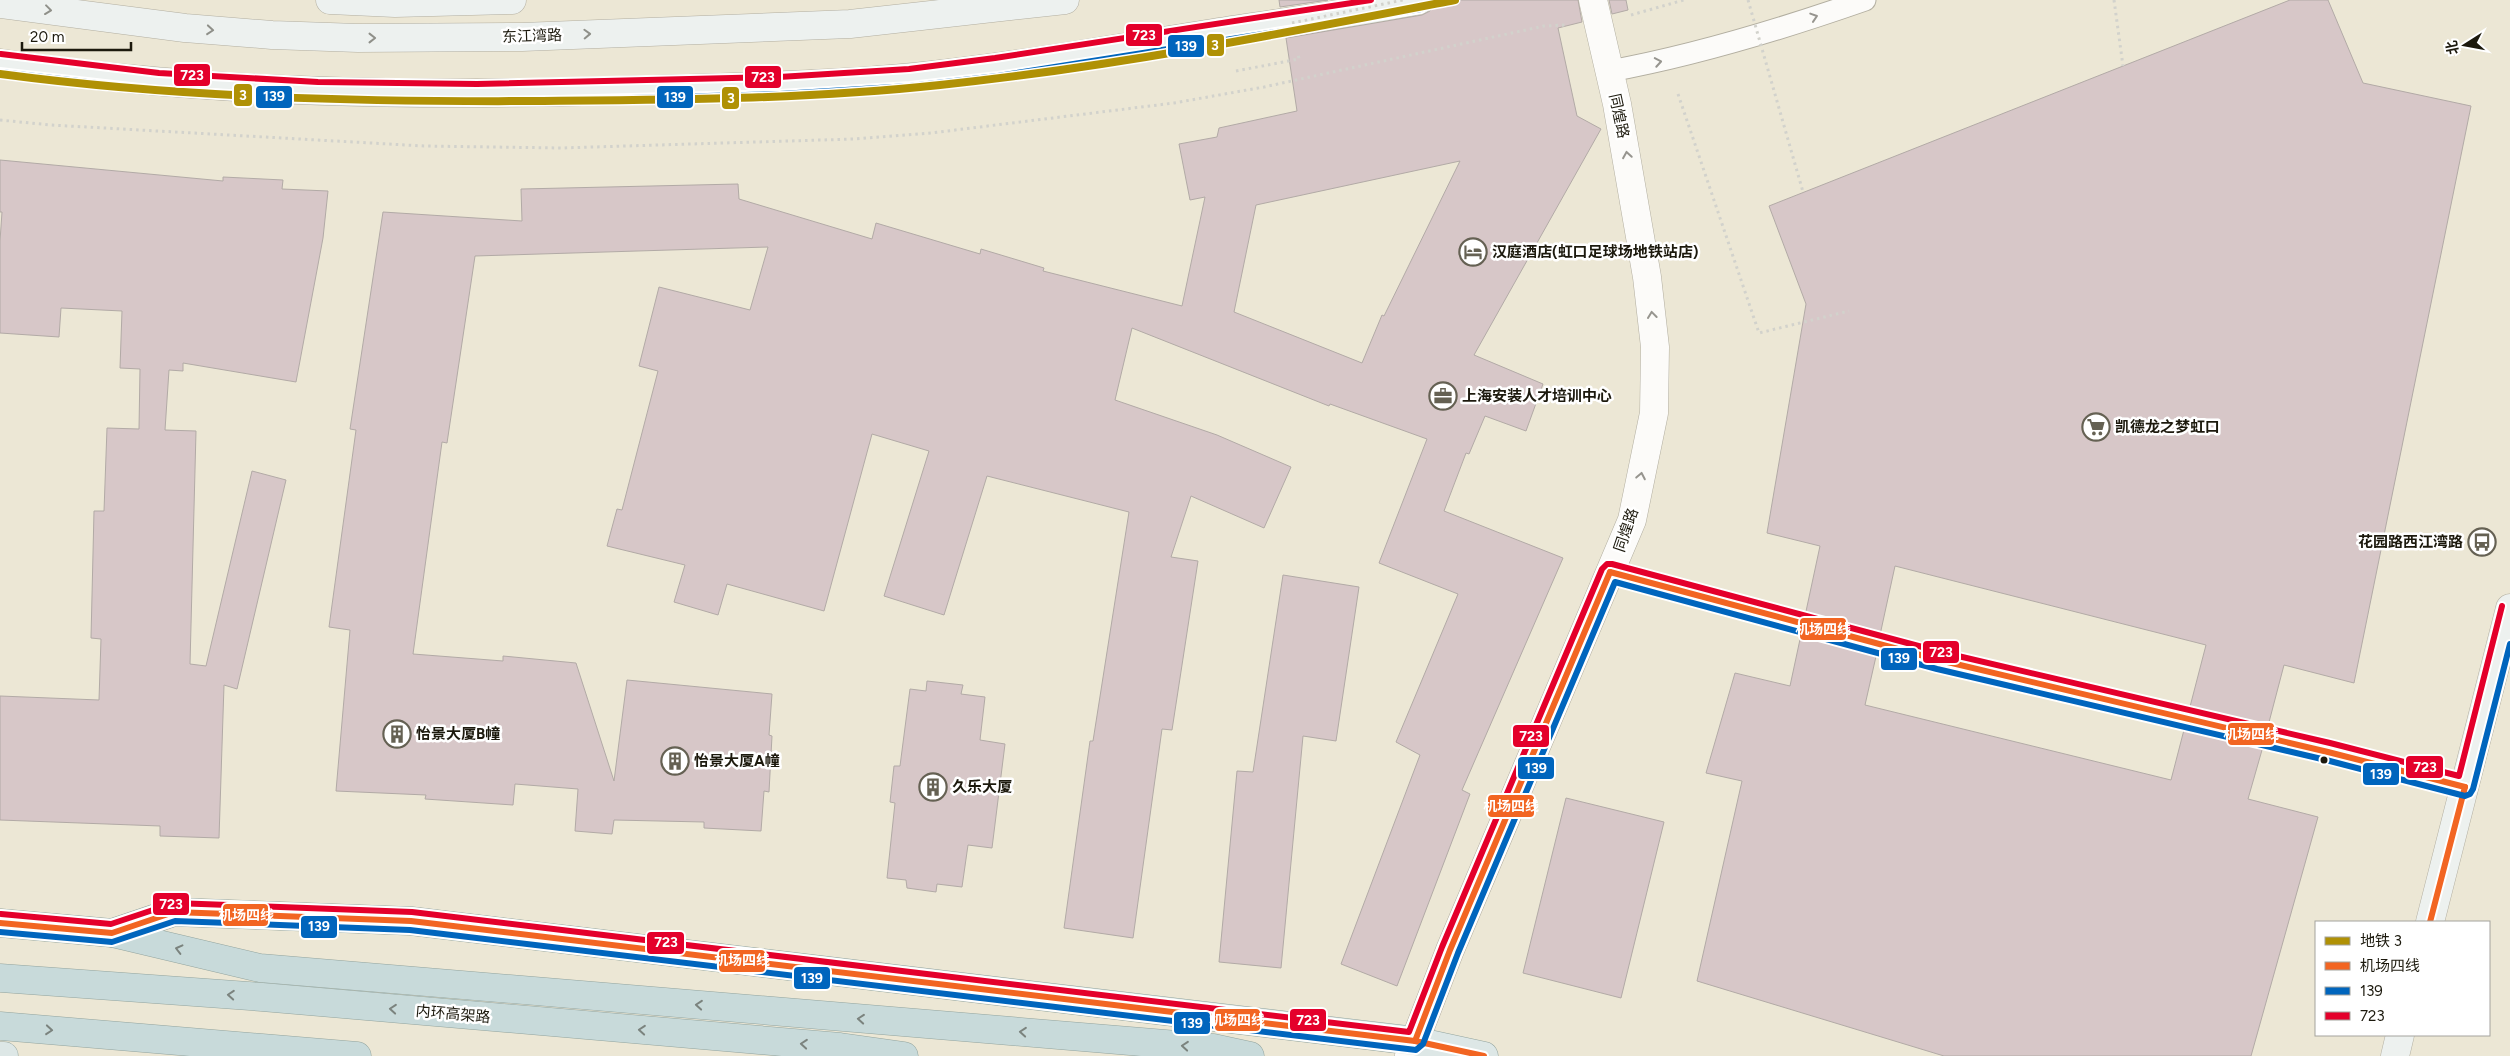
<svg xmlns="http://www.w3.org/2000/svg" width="2510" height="1056" font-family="Figtree,'Noto Sans SC',sans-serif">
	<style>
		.building { fill: #d7c7c8; stroke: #b2aaa6; fill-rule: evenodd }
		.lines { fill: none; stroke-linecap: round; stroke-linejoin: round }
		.lane-casing { stroke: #b2aea0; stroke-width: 23 }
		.street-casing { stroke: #b2aea0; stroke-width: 29 }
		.secondary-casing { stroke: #b2aea0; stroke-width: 29 }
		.primary-casing { stroke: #93a49e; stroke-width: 29 }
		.highway-casing { stroke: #93a49e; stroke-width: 29 }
		.path { stroke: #d2d2cc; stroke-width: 3; stroke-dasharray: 2.5 4; stroke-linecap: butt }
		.lane { stroke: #fcfbf9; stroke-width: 21 }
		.street { stroke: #fcfbf9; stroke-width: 28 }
		.secondary { stroke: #edf1ef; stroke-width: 28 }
		.primary { stroke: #dde7e6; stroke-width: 28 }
		.highway { stroke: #c8dada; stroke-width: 28 }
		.path-bridge { stroke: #d2d2cc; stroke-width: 3; stroke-dasharray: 2.5 4; stroke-linecap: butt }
		.bus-1-casing { stroke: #fff; stroke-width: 10 }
		.bus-2-casing { stroke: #fff; stroke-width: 10 }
		.bus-3-casing { stroke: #fff; stroke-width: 10 }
		.bus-1 { stroke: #f26522; stroke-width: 6 }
		.bus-2 { stroke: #0065bd; stroke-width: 6 }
		.bus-3 { stroke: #e4002b; stroke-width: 6 }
		.metro-1-casing { stroke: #fff; stroke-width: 11 }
		.metro-1 { stroke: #b09105; stroke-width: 8 }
		.oneway { stroke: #8f9089 }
		.oneway2 { stroke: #97958f }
		.oneway3 { stroke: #7b837e }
		.bus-dot { fill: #1c190d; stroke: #fff; stroke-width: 2 }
		.labels { text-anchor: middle; stroke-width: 5; stroke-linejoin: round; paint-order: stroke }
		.street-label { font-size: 15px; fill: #1c190d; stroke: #fff }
		.poi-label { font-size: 15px; font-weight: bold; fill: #1c190d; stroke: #fff; text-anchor: start }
		.line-badge { stroke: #fff; stroke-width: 2 }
		.badge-label { font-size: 14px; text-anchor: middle; font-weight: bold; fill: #fff }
	</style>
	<rect width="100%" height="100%" fill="#ece7d5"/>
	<g class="building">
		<polygon points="1279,0 1328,0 1280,7"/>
		<path d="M1434 0H1578L1582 22 1558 28 1577 116 1601 129 1474 355 1543 384 1526 431 1485 416 1469 454 1466 453 1444 511 1563 558 1462 790 1470 794 1397 986 1341 964 1420 755 1396 742 1458 594 1379 563 1427 439 1330 404 1329 406 1132 328 1115 400 1217 435 1291 467 1264 528 1191 496 1171 557 1198 561 1172 730 1162 729 1133 938 1064 928 1090 741H1093L1129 512 987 476 944 615 884 596 929 451 872 434 824 611 727 584 718 615 674 602 685 565 607 546 617 509 622 510 658 371 639 366 659 287 750 310 768 247 475 256 447 443 442 442 413 654 503 661V656L576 663 614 781 627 680 772 694 769 735 772 736 769 792 764 791 761 831 704 828V822L614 820 612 834 575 831 578 789 515 784 513 805 425 799 426 795 336 791 350 630 329 627 356 430 350 429 383 212 522 221 521 189 738 184 739 199 872 239 876 223 980 254 981 249 1044 268 1043 271 1182 306 1205 197 1190 200 1179 144 1217 137 1219 128 1297 111 1286 38 1422 15 1430 11ZM1460 161 1384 316 1382 315 1362 363 1234 312 1256 205Z"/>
		<polygon points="1609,0 1626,0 1628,10 1612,14"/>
		<path d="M2290 0H2328L2363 83 2471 106 2354 683 2284 665 2268 726 2256 729 2253 736 2256 747 2262 750 2248 799 2318 817 2251 1056H1944L1697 981 1742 781 1706 773 1735 673 1790 686 1820 546 1767 533 1806 304 1769 206ZM1895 566 2206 645 2171 780 1865 705 1877 652 1875 642 1880 635Z"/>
		<polygon points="0,160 223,181 223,177 283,180 282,189 328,191 323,238 296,382 183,363 183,371 169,370 165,430 196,431 190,664 206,666 252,471 286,480 237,689 224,685 219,838 160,836 160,826 0,820 0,696 99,700 101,639 91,638 94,511 104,511 107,428 139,429 140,369 120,368 122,311 61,308 59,337 0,333 0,241 2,212 0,212"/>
		<polygon points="1283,575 1359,587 1336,741 1303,736 1281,968 1219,962 1237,771 1253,772"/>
		<polygon points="927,681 963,685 961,694 985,697 980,740 1005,744 992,848 968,845 962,887 937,884 936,892 907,888 906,880 887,878 895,803 890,802 894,766 900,766 910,689 926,691"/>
		<polygon points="1566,798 1664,822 1621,998 1523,973"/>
	</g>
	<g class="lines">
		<g class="lane-casing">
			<g id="lane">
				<path d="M1610 71C1697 55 1782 29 1865 0"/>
				<polyline points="1610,572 1787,620"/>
				<polyline points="1887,645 1939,660 2171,714"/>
				<polyline points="2265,738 2465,787"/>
			</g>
		</g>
		<g class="street-casing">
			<polyline id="street" points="1409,1056 1450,950 1632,520 1654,413 1655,347 1647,277 1617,104 1593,0"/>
		</g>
		<g class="secondary-casing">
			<g id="secondary">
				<polyline points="330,0 395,3 512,0"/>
				<polyline points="0,4 185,28 272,35 358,38 522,37 850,24 1065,0"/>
				<path d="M0 63C210 94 425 97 636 90 713 88 789 86 866 81 982 73 1098 51 1213 33 1282 22 1351 14 1419 0"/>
				<polyline points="2430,922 2510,608"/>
				<polyline points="2395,1056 2400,1035"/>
			</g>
		</g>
		<g class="primary-casing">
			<g id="primary">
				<polyline points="0,923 112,933 174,912 411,921 1415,1041 1484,1056"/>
				<polyline points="0,1056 4,1056"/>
			</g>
		</g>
		<g class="highway-casing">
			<g id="highway">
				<polyline points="112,933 260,968 1213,1048 1250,1056"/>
				<polyline points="0,978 262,997 840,1047 904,1056"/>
				<polyline points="0,1026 357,1056"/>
			</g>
		</g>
		<g class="path">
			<polyline points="2114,0 2123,66"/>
			<polyline points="1631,15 1684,0"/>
			<polyline points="1236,71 1299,59 1298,53"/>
			<polyline points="1678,94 1759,333 1849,311"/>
			<polyline points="0,120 51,125 424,146 561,148 854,139 931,133 1174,103 1264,87 1544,26 1566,25"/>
		</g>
		<use href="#lane" class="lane"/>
		<use href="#street" class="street"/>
		<use href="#secondary" class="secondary"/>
		<use href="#primary" class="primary"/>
		<use href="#highway" class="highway"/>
		<g class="path-bridge">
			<polyline points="1748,0 1803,192"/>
			<polyline points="1292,23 1403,0"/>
		</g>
		<g class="bus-1-casing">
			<g id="bus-1">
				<polyline points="1610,572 1939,660 2328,752 2465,787"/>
				<polyline points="2430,922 2465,787"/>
				<polyline points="0,923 112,933 174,912 411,921 1415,1041 1484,1056"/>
				<polyline points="1415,1041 1450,950 1610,572"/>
			</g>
		</g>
		<g class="bus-2-casing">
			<g id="bus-2">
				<polyline points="0,72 157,90 317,99 477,102 780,94 910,86 998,76 1421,9"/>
				<polyline points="0,932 112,942 175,921 410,930 1416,1050 1423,1044 1458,953 1615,582 1937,669 2326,760 2465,796 2470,794 2473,789 2510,644"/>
			</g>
		</g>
		<g class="bus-3-casing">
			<g id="bus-3">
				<polyline points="1,54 159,73 318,82 477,84 779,77 909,69 995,58 1371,0"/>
				<polyline points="1,914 111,924 174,903 412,912 1409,1032 1442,947 1602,569 1607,564 1612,564 1941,652 2330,743 2459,776 2502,606"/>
			</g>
		</g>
		<use href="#bus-1" class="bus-1"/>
		<use href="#bus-2" class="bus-2"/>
		<use href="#bus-3" class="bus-3"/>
		<g class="metro-1-casing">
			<path id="metro-1" d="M0 74C180 98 361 102 543 101 675 100 808 99 940 85 1113 67 1285 33 1455 0"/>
		</g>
		<use href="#metro-1" class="metro-1"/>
	</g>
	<defs><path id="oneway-chevron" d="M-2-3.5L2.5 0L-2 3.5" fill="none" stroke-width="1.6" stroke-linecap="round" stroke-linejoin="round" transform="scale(1.25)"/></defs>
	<g class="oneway">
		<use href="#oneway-chevron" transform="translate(48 10) rotate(7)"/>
		<use href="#oneway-chevron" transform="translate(210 30) rotate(5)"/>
		<use href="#oneway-chevron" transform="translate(587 34) rotate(-2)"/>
		<use href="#oneway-chevron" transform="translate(372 38)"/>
	</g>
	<g class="oneway2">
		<use href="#oneway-chevron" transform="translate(1814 17) rotate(-18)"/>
		<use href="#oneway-chevron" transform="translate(1658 62) rotate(-10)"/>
		<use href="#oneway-chevron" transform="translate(1627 155) rotate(-99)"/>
		<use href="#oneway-chevron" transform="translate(1652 315) rotate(-97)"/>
		<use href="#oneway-chevron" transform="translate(1641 476) rotate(-79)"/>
	</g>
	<g class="oneway3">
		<use href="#oneway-chevron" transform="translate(179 949) rotate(-166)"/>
		<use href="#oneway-chevron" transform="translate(231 995) rotate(-176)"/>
		<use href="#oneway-chevron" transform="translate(699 1005) rotate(-175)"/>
		<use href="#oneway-chevron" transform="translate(393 1009) rotate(-175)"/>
		<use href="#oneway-chevron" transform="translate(861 1019) rotate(-175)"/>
		<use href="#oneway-chevron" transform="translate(49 1030) rotate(5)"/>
		<use href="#oneway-chevron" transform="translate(642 1030) rotate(-175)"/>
		<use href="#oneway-chevron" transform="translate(1023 1032) rotate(-175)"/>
		<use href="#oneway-chevron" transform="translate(804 1044) rotate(-175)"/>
		<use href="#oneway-chevron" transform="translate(1185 1046) rotate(-175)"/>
	</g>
	<defs>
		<g id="hotel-ring" transform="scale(1.4375)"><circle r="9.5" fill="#fff" stroke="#656153" stroke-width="1.5"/><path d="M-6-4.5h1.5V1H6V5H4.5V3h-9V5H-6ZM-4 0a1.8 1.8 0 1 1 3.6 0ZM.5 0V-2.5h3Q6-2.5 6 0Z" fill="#656153"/></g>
		<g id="office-ring" transform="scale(1.4375)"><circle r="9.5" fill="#fff" stroke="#656153" stroke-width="1.5"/><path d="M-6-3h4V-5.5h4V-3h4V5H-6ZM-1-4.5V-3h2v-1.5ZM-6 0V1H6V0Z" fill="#656153"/></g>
		<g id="supermarket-ring" transform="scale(1.4375)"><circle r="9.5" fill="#fff" stroke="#656153" stroke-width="1.5"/><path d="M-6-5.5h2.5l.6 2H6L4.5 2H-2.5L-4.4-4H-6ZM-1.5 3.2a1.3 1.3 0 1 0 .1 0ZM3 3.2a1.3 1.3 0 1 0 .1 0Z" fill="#656153"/></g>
		<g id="bus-ring" transform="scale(1.4375)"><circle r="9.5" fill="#fff" stroke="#656153" stroke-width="1.5"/><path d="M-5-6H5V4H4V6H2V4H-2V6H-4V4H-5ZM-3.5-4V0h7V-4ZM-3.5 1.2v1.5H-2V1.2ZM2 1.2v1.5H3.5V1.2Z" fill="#656153"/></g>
		<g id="building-ring" transform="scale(1.4375)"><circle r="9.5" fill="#fff" stroke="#656153" stroke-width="1.5"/><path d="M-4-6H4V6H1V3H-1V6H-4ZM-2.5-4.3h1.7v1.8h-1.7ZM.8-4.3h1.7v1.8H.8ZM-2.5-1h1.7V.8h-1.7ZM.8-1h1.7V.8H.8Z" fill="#656153"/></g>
	</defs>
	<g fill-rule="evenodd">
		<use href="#hotel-ring" x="1473" y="252"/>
		<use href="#office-ring" x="1443" y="396"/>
		<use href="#supermarket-ring" x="2096" y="427"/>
		<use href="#bus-ring" x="2482" y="542"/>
		<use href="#building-ring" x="397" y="734"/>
		<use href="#building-ring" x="675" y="761"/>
		<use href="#building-ring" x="933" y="787"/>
	</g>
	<circle class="bus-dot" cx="2324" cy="760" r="4.5"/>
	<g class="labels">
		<g class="street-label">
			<text transform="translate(532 36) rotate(-2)" y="5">东江湾路</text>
			<text transform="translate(1619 116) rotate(78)" y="5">同煌路</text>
			<text transform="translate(1626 530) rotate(-71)" y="5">同煌路</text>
			<text transform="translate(453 1014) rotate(5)" y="5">内环高架路</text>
		</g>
		<g class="poi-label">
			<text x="1492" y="257">汉庭酒店(虹口足球场地铁站店)</text>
			<text x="1462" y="401">上海安装人才培训中心</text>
			<text x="2115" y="432">凯德龙之梦虹口</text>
			<text x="2463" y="547" text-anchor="end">花园路西江湾路</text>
			<text x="416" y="739">怡景大厦B幢</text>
			<text x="694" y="766">怡景大厦A幢</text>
			<text x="952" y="792">久乐大厦</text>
		</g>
	</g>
	<g class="line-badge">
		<rect x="1125" y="23" width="38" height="24" rx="5" fill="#e4002b"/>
		<rect x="1206" y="33" width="19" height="24" rx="5" fill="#b09105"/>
		<rect x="1167" y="34" width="38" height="24" rx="5" fill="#0065bd"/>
		<rect x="173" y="63" width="38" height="24" rx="5" fill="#e4002b"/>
		<rect x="744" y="65" width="38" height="24" rx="5" fill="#e4002b"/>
		<rect x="233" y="83" width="20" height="24" rx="5" fill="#b09105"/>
		<rect x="255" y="85" width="38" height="24" rx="5" fill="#0065bd"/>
		<rect x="656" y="85" width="38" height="24" rx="5" fill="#0065bd"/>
		<rect x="721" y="86" width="19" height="24" rx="5" fill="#b09105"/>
		<rect x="1799" y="617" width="48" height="24" rx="5" fill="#f26522"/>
		<rect x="1922" y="640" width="38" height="24" rx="5" fill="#e4002b"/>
		<rect x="1880" y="647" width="38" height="24" rx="5" fill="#0065bd"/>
		<rect x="2227" y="722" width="48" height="24" rx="5" fill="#f26522"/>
		<rect x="1512" y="724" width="38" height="24" rx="5" fill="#e4002b"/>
		<rect x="2405" y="755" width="39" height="24" rx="5" fill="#e4002b"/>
		<rect x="1517" y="756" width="38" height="24" rx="5" fill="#0065bd"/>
		<rect x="2362" y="762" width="38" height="24" rx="5" fill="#0065bd"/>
		<rect x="1487" y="794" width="48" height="24" rx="5" fill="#f26522"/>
		<rect x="152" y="892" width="38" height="24" rx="5" fill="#e4002b"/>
		<rect x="222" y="903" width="47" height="24" rx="5" fill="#f26522"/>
		<rect x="300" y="915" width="38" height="24" rx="5" fill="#0065bd"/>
		<rect x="646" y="931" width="39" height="24" rx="5" fill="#e4002b"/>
		<rect x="718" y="949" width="48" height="24" rx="5" fill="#f26522"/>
		<rect x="793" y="966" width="38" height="24" rx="5" fill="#0065bd"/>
		<rect x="1214" y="1008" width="47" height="24" rx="5" fill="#f26522"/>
		<rect x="1289" y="1008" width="38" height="24" rx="5" fill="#e4002b"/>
		<rect x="1173" y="1011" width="38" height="24" rx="5" fill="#0065bd"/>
	</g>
	<g class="badge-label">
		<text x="1144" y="40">723</text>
		<text x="1215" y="50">3</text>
		<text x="1186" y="51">139</text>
		<text x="192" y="80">723</text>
		<text x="763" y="82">723</text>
		<text x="243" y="100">3</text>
		<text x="274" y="101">139</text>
		<text x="675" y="102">139</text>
		<text x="731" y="103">3</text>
		<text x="1823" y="634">机场四线</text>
		<text x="1941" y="657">723</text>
		<text x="1899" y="663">139</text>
		<text x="2251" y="739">机场四线</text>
		<text x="1531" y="741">723</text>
		<text x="2425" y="772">723</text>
		<text x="1536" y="773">139</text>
		<text x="2381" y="779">139</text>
		<text x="1511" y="811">机场四线</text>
		<text x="171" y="909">723</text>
		<text x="246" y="920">机场四线</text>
		<text x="319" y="931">139</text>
		<text x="666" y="947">723</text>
		<text x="742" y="965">机场四线</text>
		<text x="812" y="983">139</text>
		<text x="1237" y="1025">机场四线</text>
		<text x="1308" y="1025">723</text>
		<text x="1192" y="1028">139</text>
	</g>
	<rect x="2315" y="921" width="175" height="115" fill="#ffffff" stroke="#a4a39e"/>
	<rect x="2325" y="937" width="25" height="8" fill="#b09105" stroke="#a4a39e"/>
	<text x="2360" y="946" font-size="15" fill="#1c190d">地铁 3</text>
	<rect x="2325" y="962" width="25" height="8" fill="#f26522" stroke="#a4a39e"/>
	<text x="2360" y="971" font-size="15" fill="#1c190d">机场四线</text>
	<rect x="2325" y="987" width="25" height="8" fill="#0065bd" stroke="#a4a39e"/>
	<text x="2360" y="996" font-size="15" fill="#1c190d">139</text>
	<rect x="2325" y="1012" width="25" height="8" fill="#e4002b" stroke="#a4a39e"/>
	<text x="2360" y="1021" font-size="15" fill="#1c190d">723</text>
	<g transform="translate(2465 45) rotate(259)" stroke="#ffffff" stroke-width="4" paint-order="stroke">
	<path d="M0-4L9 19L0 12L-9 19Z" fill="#1c190d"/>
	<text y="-8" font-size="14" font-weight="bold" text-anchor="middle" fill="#1c190d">北</text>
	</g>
	<path d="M22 42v8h109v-8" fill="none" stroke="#1c190d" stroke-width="2.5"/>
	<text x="30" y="42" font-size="15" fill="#1c190d" stroke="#ffffff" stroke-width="4" paint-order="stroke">20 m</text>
</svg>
